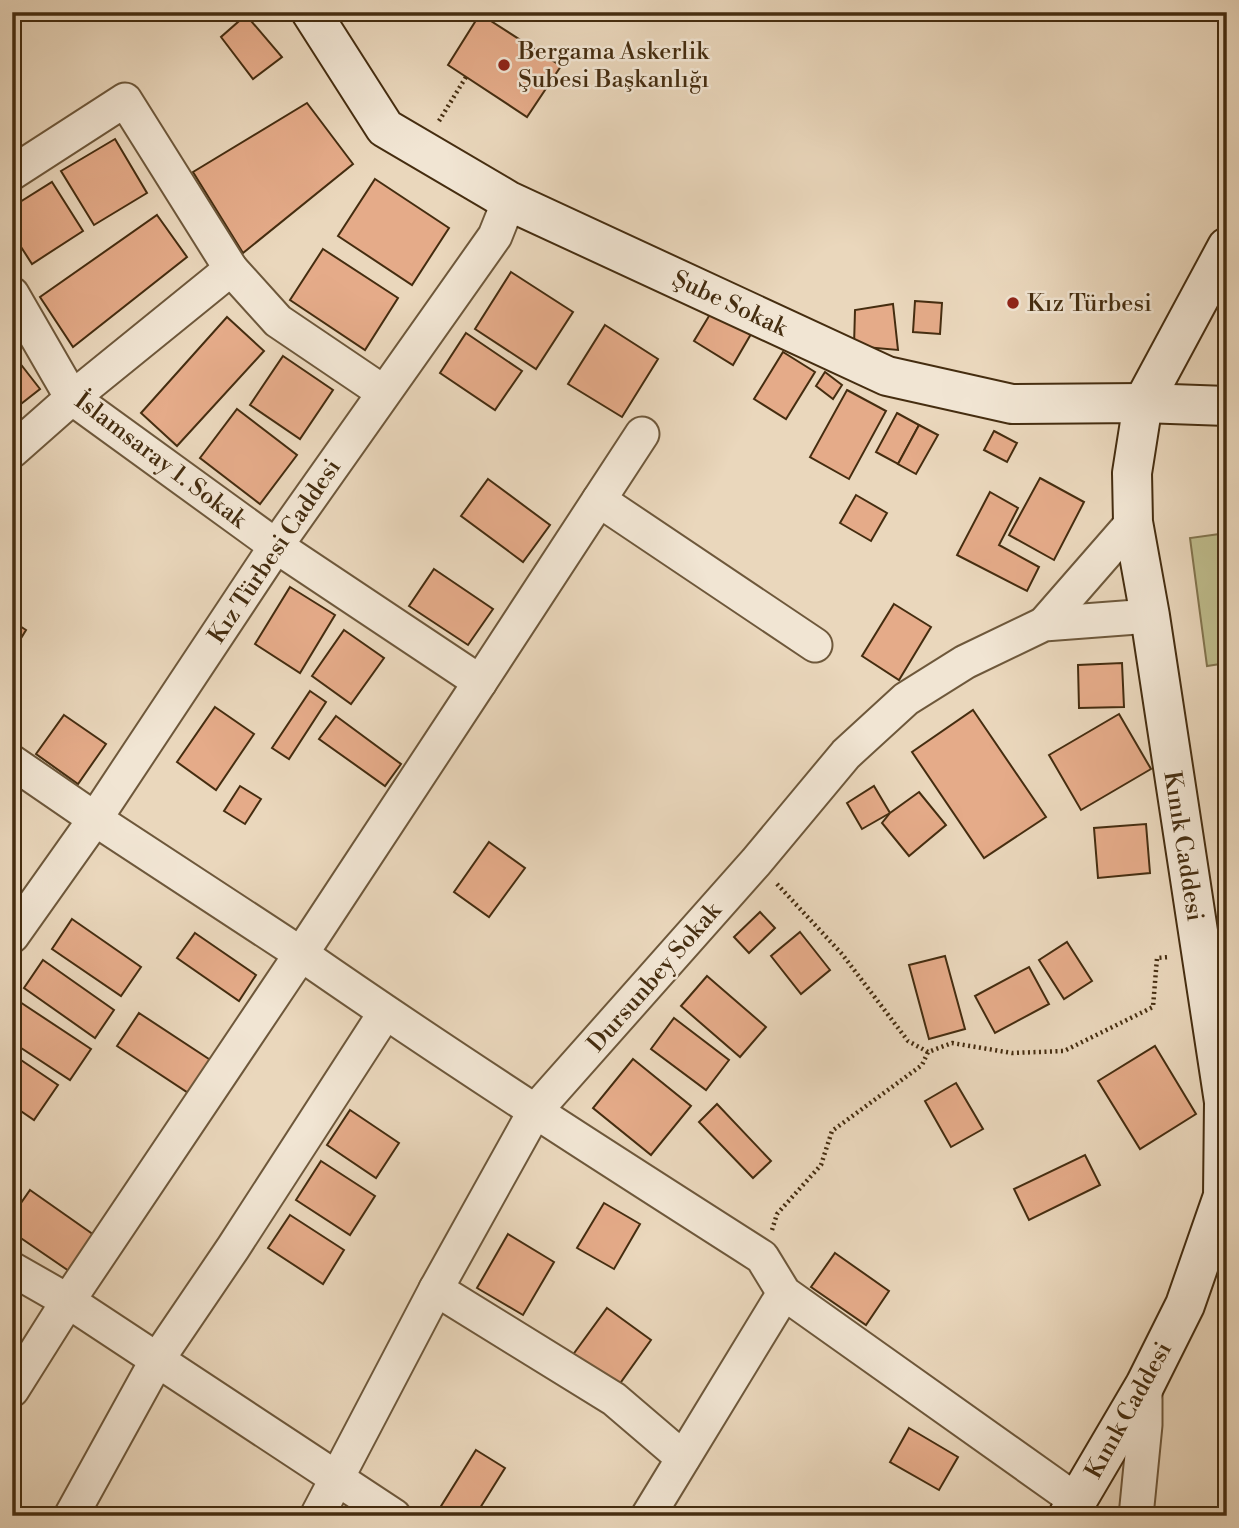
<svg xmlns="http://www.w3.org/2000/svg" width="1239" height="1528" font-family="'Libre Bodoni',serif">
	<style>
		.green { fill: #bebc8c; stroke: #82744e; stroke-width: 2 }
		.building { fill: #e5ab89; stroke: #452d10; stroke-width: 2 }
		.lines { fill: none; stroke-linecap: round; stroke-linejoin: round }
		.street-casing { stroke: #6e583b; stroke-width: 37 }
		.secondary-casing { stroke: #452d10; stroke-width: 42 }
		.path { stroke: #452d10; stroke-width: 4.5; stroke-dasharray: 2 3.5; stroke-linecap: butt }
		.street { stroke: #f1e5d3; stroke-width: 33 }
		.secondary { stroke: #f1e5d3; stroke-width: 38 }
		.poi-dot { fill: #8f2418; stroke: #f1e5d3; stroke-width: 2.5 }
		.labels { text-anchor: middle; stroke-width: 5; stroke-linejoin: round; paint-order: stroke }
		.poi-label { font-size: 24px; fill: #452d10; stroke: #f1e5d3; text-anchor: start }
		.street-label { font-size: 24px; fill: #452d10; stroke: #f1e5d3 }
	</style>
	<rect width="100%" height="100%" fill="#ead7bc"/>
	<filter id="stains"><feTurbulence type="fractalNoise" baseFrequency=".00286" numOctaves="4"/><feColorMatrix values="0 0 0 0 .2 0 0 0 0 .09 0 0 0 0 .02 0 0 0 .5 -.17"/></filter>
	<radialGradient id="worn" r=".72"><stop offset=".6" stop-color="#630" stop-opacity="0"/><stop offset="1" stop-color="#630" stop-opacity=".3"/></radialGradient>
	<polygon class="green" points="1227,533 1227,663 1207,666 1190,538"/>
	<g class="building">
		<polygon points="480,14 561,66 527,117 448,65"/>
		<polygon points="246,15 282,57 253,79 221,37"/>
		<polygon points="307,103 353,164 243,253 193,172"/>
		<polygon points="115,139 147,193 94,225 61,171"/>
		<polygon points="375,179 449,228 412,285 338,236"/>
		<polygon points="52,182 83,231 32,264 12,233 12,207"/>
		<polygon points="157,215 187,257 73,347 40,297"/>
		<polygon points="323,249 398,298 365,350 290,300"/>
		<polygon points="511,272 573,312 536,369 475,329"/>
		<polygon points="915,301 942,303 940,334 913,332"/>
		<polygon points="893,304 898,350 854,346 855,310"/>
		<polygon points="712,311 751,334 733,365 694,341"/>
		<polygon points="227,317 264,351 177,446 141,413"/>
		<polygon points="605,325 658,359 622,417 568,384"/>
		<polygon points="466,333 522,371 495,410 440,373"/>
		<polygon points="783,352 815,372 786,419 754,399"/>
		<polygon points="12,353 40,389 12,411"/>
		<polygon points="283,356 333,390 300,439 250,405"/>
		<polygon points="825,372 842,385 833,399 816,386"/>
		<polygon points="847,390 886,411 849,479 810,457"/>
		<polygon points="237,409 297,455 260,504 200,458"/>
		<polygon points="897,413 919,425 898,464 876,452"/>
		<polygon points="919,425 938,435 916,474 898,464"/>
		<polygon points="994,431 1017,443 1007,462 984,450"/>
		<polygon points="1040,478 1084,502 1054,560 1009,535"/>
		<polygon points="488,479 550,525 523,562 461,516"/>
		<polygon points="990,492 1018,508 999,545 1039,567 1027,591 957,555"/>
		<polygon points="856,495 887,513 871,541 840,523"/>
		<polygon points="434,569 493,609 468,645 409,606"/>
		<polygon points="290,587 335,615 300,673 255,644"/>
		<polygon points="894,604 931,627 899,680 862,656"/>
		<polygon points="12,621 26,630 12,653"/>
		<polygon points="344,630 384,658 351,704 312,676"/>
		<polygon points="1122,663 1124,707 1079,708 1078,665"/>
		<polygon points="310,691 326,702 289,759 272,748"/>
		<polygon points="215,707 254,734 216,790 177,762"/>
		<polygon points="973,710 1046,817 984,858 912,752"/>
		<polygon points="1119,714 1151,769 1081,810 1049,755"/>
		<polygon points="64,715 106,744 78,784 36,754"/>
		<polygon points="336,716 401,764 385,786 319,739"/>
		<polygon points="240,786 261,799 245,824 224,811"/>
		<polygon points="874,786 890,813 862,829 847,803"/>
		<polygon points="919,792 946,825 909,856 882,823 890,813"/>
		<polygon points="1146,824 1150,873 1098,878 1094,828"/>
		<polygon points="489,842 525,868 489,917 454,892"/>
		<polygon points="760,912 775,928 749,953 734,937"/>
		<polygon points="72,919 141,967 121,996 52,949"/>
		<polygon points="800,932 830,970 801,994 771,956"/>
		<polygon points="195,933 256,975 239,1001 177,958"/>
		<polygon points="1067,942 1092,981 1064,999 1039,960"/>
		<polygon points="945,956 965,1029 929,1039 909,965"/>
		<polygon points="43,960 114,1010 95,1038 24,988"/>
		<polygon points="1029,967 1049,1004 995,1033 975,996"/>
		<polygon points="707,976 766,1027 740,1057 681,1006"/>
		<polygon points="20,1002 91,1049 70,1080 12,1042 12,1013"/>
		<polygon points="139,1013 218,1065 196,1098 117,1046"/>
		<polygon points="674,1018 729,1060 706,1090 651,1049"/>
		<polygon points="1155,1046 1196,1114 1140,1149 1098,1081"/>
		<polygon points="12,1054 58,1085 34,1120 12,1105"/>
		<polygon points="633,1059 691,1106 651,1155 593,1108"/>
		<polygon points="956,1083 983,1129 951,1147 925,1101"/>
		<polygon points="717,1104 771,1161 753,1178 699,1122"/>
		<polygon points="350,1110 399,1143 376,1178 327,1145"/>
		<polygon points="1085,1155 1100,1185 1029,1220 1014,1189"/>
		<polygon points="321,1161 375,1196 350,1235 296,1200"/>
		<polygon points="30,1190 94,1235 69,1271 12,1232 12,1216"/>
		<polygon points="604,1203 640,1224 614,1269 577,1248"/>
		<polygon points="290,1215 344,1250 323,1284 268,1248"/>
		<polygon points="508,1234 554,1262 523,1315 477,1288"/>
		<polygon points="835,1253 889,1291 866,1325 811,1287"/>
		<polygon points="607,1308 651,1340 616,1389 572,1356"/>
		<polygon points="909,1428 958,1457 939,1490 890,1462"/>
		<polygon points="476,1450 505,1468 475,1516 446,1516 438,1511"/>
	</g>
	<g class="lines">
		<g class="street-casing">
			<g id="street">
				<polyline points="12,173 125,100 231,269 278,321 383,392"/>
				<polyline points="12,294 72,398 276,546 480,682 642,434"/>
				<polyline points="12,451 72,398 231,269"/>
				<polyline points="599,500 815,645"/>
				<polyline points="1044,624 1133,522"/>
				<polyline points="12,762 95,819 276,546 495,236 509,201"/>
				<polyline points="12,936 95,819 301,954 480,682"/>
				<polyline points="12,1269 68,1301 394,1516"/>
				<polyline points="436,1289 614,1399 683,1458"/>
				<path d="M12 1390 68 1301 301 954C452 1059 607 1158 762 1257L784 1293 1077 1501"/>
				<polyline points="71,1516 157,1360 233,1248 385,1013"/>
				<polyline points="317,1516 436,1289 535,1111 756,862 846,754 906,699 965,662 1044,624 1150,616"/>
				<polyline points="648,1516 784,1293"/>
				<polyline points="1136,1516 1145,1425 1145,1385"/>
			</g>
		</g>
		<g class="secondary-casing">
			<g id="secondary">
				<polyline points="311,12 385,128 509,201 887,376 1012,404 1143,403 1227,406"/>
				<polyline points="1068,1516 1145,1385 1185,1305 1223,1196 1224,1102 1150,616 1133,522 1132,473 1143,403 1227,247"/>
			</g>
		</g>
		<g class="path">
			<polyline points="439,121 466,77"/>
			<polyline points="777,884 842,954 908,1041 928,1052 952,1043 1012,1053 1064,1051 1153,1007 1157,958 1169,957"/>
			<polyline points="772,1230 777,1214 821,1165 832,1131 922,1065 928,1052"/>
		</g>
		<use href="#street" class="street"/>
		<use href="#secondary" class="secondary"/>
	</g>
	<g class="poi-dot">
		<circle cx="504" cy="65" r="7"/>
		<circle cx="1013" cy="303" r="7"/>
	</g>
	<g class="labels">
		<g class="poi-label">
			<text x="518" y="59">Bergama Askerlik<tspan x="518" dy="28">Şubesi Başkanlığı</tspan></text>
			<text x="1027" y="311">Kız Türbesi</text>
		</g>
		<g class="street-label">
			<text transform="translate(730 303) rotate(25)" y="8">Şube Sokak</text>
			<text transform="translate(161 460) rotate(37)" y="8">İslamsaray 1. Sokak</text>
			<text transform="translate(274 551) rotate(-56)" y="8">Kız Türbesi Caddesi</text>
			<text transform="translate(1184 846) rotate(81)" y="8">Kınık Caddesi</text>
			<text transform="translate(654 977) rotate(-49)" y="8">Dursunbey Sokak</text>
			<text transform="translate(1128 1410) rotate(-61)" y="8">Kınık Caddesi</text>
		</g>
	</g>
	<rect width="1239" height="1528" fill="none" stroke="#ead7bc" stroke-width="42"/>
	<rect x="14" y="14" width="1211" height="1500" fill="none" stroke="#452d10" stroke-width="3.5"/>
	<rect x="21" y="21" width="1197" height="1486" fill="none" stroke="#452d10" stroke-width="2"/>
	<rect width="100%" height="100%" filter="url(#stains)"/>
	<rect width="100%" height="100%" fill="url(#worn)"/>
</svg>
